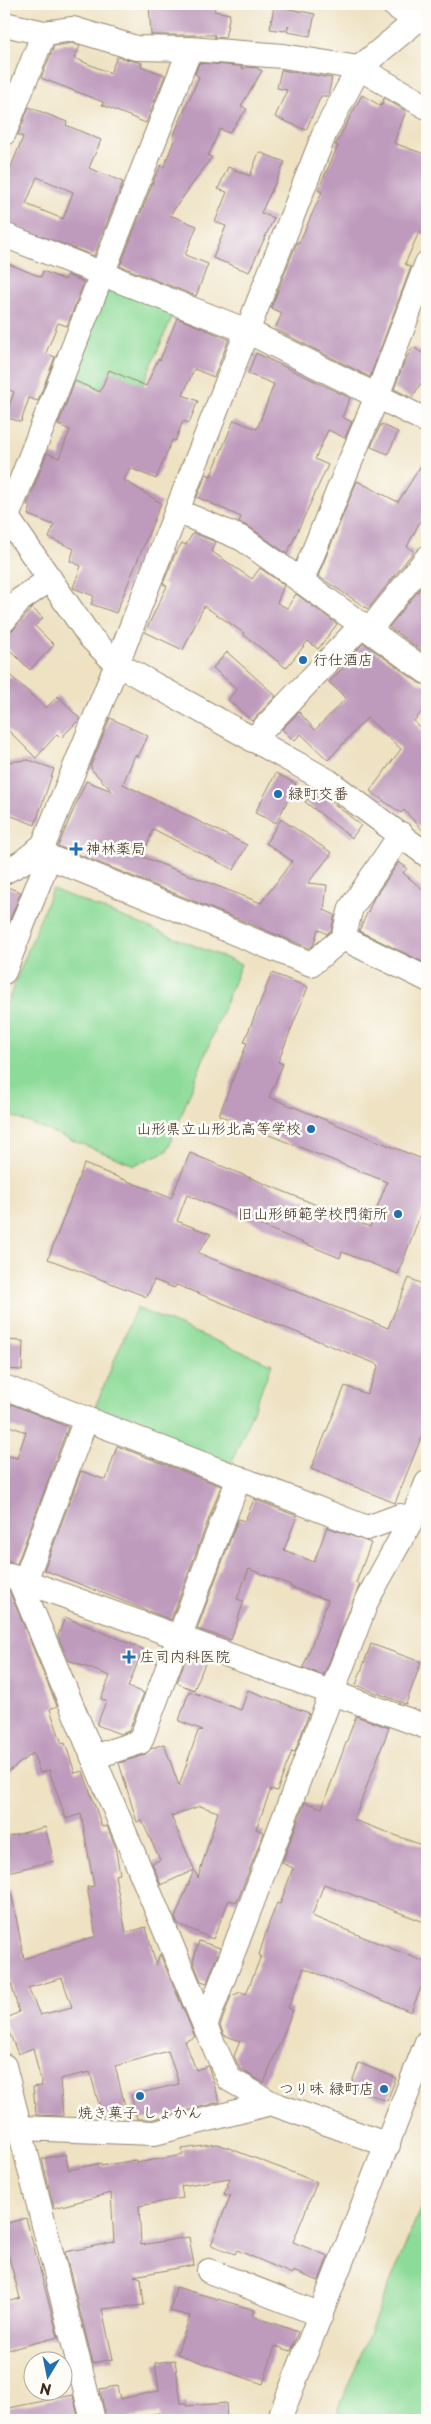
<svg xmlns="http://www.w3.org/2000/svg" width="431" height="2424" font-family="'Playpen Sans','Klee One',sans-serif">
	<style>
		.green { fill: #8ddb99; stroke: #64825c }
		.building { fill: #be9abc; fill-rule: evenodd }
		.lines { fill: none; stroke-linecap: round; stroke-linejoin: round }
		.minor-casing { stroke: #948670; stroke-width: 26 }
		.minor { stroke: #fff; stroke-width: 24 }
		.poi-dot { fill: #1f6fb2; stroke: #fdfcf7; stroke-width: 2 }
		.labels { text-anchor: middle; stroke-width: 5; stroke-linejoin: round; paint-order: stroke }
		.poi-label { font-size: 15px; fill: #3b2a1e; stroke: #fdfcf7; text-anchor: start }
	</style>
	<rect width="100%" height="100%" fill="#fdfcf7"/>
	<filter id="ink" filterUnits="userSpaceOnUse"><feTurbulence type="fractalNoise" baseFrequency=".02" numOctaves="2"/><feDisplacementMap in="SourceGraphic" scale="10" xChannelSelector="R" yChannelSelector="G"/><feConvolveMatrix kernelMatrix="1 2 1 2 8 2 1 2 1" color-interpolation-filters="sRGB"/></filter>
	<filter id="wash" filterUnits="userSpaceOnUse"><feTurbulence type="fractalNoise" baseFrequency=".0096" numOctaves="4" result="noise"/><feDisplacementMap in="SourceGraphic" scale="20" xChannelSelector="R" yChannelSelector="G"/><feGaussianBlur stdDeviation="1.12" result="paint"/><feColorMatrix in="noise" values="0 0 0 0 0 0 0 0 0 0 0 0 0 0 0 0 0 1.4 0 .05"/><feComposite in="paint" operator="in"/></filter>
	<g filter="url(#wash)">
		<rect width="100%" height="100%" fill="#eee2c3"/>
		<g class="green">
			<polygon points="114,287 175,310 135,403 70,377 100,294"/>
			<polygon points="52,889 241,964 167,1151 134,1165 4,1113 4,1011"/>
			<polygon points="136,1308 272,1364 229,1469 93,1412"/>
			<polygon points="427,2192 427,2420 334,2420"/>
		</g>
		<g id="blocks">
			<g class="building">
				<polygon points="149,4 216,4 214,11 230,14 225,38 214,37 215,35 151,35"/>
				<polygon points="274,6 315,14 310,36 287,32 289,25 285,31 270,29"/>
				<polygon points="72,43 80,46 74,58 110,73 117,57 138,62 142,63 141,66 165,75 146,123 102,105 103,102 41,78 54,46"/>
				<polygon points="199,63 239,66 244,69 246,67 257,68 262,71 241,106 247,109 229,133 220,129 208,156 212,157 170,215 197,226 185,255 208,264 196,296 120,266 155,177 161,165 164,167 175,138 173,137 199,77 195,74"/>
				<polygon points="281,70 332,78 328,96 321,96 306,130 275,117 287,90 277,88"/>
				<polygon points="362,95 381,106 384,98 406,111 394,143 427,155 427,236 419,232 405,264 411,267 370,377 275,329 282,313 271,308 297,242 299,243 322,192 318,190 338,146 335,145"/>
				<path d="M29 107 67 122 66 125 101 140 89 168 123 182 94 256 4 222V184L23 137 18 135ZM37 177 73 192 63 219 26 204Z"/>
				<polygon points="259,152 285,162 261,213 274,218 249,272 213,258 226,226 215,222 227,192 218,189 228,167 250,176"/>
				<polygon points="4,262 41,277 43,271 65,280 67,275 84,282 67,326 58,323 46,353 55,357 38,401 29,398 21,422 5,417 14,392 4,388"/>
				<polygon points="177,318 229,339 214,377 194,369 183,395 198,401 189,423 183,421 175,441 172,440 156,479 130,468 124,480 161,503 116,613 91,604 94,596 73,588 81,566 70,561 74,549 49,538 54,525 28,515 31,506 27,505 47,453 59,458 70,430 58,425 75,381 100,392 109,370 146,386 158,359 160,360"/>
				<polygon points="413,347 427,356 427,386 421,383 412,398 394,389 405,360"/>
				<polygon points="256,353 350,398 342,417 352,422 345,438 328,430 315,459 328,465 287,554 251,528 239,522 241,517 197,497 206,474 211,476 234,420 257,429 274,384 248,374"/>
				<polygon points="381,424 398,432 388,454 371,447"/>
				<polygon points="427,456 427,508 407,547 414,551 368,609 318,576 357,481 398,502"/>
				<polygon points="193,533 216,542 211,551 252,579 260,568 284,585 277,603 287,608 296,594 337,624 318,649 308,641 286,668 243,634 244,633 204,606 183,650 145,632 167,586 163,584 175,554 182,543 186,545"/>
				<polygon points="427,580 427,645 423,652 389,627"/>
				<polygon points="32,608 43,618 35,626 54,645 30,670 4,644 4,633 14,629"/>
				<polygon points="364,643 419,683 427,685 427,706 414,721 427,736 427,835 404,810 401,813 370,791 401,749 367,718 328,760 301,734 294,741 282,729 299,712 315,730 346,698 329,682 358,653 356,651"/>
				<polygon points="227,652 276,696 252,721 228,700 237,689 213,668"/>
				<polygon points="11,676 46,708 58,696 80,719 61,738 57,734 36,758 4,726 4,684"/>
				<polygon points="110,718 148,736 138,757 135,755 123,784 247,845 234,870 153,829 143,857 261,903 292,861 266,843 281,819 332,853 308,883 327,885 324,910 335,915 331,930 327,934 318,929 314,944 309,948 58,846 86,781 112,791 91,769 91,765"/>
				<polygon points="29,760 54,769 35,825 4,813 4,762"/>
				<polygon points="276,773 296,784 276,823 255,813"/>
				<polygon points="315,789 361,825 352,838 305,802"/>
				<polygon points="399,862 407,868 403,873 427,893 427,964 359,931 374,898"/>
				<polygon points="4,886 21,892 4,935"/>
				<polygon points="272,973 308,987 278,1062 283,1064 269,1097 427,1161 427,1197 398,1274 342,1252 340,1258 187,1195 177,1221 211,1234 198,1253 388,1328 409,1278 427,1286 427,1423 395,1503 311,1469 345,1386 367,1394 379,1365 177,1285 174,1288 154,1280 147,1297 48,1259 84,1164 171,1198 190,1153 370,1227 387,1182 219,1115 247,1043 244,1042"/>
				<polygon points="4,1340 23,1341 22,1370 4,1369"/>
				<polygon points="11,1404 68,1427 17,1564 4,1560 4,1472 9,1456 17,1458 26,1432 4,1424 4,1405 9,1408"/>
				<polygon points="117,1446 221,1486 171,1620 44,1570 81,1471 106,1480"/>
				<polygon points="254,1499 297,1516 284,1550 314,1562 327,1527 371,1543 356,1583 360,1584 324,1675 303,1668 328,1600 290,1587 291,1585 249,1569 237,1599 244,1601 231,1640 197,1629 238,1519 245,1521"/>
				<path d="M4 1588 9 1590 57 1706 50 1709 62 1744 65 1743 75 1773 83 1771 102 1827 107 1826 115 1846 120 1874 115 1875 126 1933 146 1927 156 1965 160 1954 195 2037 185 2041 196 2070 208 2066 220 2102 154 2119H137L131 2095 179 2084 168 2051 115 2066 126 2110 102 2116 90 2072 60 2079 63 2116 36 2115 33 2087 42 2086 33 2048 18 2054 4 2020 19 2012 4 1958V1891H11L24 1959 96 1936 87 1887 94 1886 81 1814 66 1819 49 1770 40 1773 33 1753 4 1775ZM62 1978 72 2007 40 2015 28 1988Z"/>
				<polygon points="65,1617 143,1649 128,1687 144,1693 129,1731 120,1734 97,1725 106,1701 101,1699 110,1676 68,1660 58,1636"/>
				<polygon points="371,1644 421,1662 406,1704 356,1685"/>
				<polygon points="187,1655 206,1661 194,1690 177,1683"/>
				<path d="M248 1690 309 1713 295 1752 292 1751 277 1791 271 1789 256 1829 264 1832 237 1902 229 1900 213 1939 178 1924 175 1918 194 1870 161 1885 152 1863 160 1860 142 1821 137 1822 119 1763 144 1755 152 1748 164 1744 179 1786 198 1731 203 1730 179 1721 189 1691 241 1710ZM200 1806 218 1812 198 1878 171 1816Z"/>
				<polygon points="356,1716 389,1728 354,1820 427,1847 427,1923 324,1884 312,1916 427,1963 427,1973 411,2012 304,1968 288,2008 293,2010 264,2083 240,2069 234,2056 240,2041 224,2035 220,2026 231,1996 241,1992 246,1994 261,1956 259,1955 268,1926 277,1903 280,1904 293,1868 282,1863 305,1802 322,1808"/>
				<polygon points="45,1827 54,1861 4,1873 4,1838"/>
				<polygon points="199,1941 220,1948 207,1983 201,1981 193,1961"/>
				<polygon points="359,2063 396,2078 387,2101 350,2087"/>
				<polygon points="218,2144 317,2182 293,2242 328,2256 319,2281 293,2271 292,2274 237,2250 235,2254 211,2245 230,2196 224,2194 230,2178 181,2186 183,2198 139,2206 141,2245 189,2237 194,2265 134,2276 141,2278 144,2305 102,2309 113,2359 93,2363 65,2252 114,2242 111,2193 54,2208 42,2159 65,2154 69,2170 101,2163 101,2166 136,2160 136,2163 183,2155 182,2149"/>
				<polygon points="26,2218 58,2337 4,2351 4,2303 20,2298 4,2239 4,2224"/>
				<polygon points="176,2287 255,2310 253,2316 298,2332 291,2351 275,2346 263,2384 177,2354 190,2316 170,2311"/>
				<polygon points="175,2360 181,2403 186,2403 186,2406 226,2403 227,2420 160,2420 159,2413 123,2420 106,2420 100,2389 117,2386 120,2399 159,2391 155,2363"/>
				<polygon points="73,2395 78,2416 58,2420 4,2420 4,2409"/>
			</g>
		</g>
	</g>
	<g filter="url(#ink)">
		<use href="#blocks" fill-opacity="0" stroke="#948670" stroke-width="1"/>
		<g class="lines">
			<g class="minor-casing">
				<g id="minor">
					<polyline points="393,4 416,21"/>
					<polyline points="4,24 44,33 73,29 136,48 190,49 283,56 359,68 427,107"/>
					<polyline points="4,133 44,33"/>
					<polyline points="4,235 247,331 427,421"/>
					<polyline points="177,511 243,539 427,672"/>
					<polyline points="4,513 90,637 117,664 328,781 427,855"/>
					<polyline points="7,517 190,49"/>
					<polyline points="302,580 377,396 427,263"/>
					<polyline points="4,620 20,600 50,579"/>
					<polyline points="370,629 427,558"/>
					<polyline points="253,740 363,624"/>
					<polyline points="38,849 49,857 311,964 343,938 427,979"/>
					<polyline points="4,872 21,863 43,846 117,664 325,132 359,68 427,12"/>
					<polyline points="343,938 351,908 401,834"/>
					<polyline points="4,972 49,857"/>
					<polyline points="4,1387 367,1528 400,1516 412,1519"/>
					<polyline points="10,1576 427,1727"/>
					<polyline points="19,1579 205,2026 229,2079 271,2103 388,2145"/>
					<polyline points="25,1581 86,1419"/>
					<polyline points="93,1757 140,1742 239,1478"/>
					<polyline points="205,2026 367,1600 412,1519 427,1483"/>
					<polyline points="4,2066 93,2420"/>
					<polyline points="20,2128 155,2133 271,2103"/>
					<polyline points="209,2271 321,2315"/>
					<polyline points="279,2420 427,2042"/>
				</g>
			</g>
			<use href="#minor" class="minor"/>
		</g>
	</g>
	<g class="poi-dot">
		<circle cx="303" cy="660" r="5"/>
		<circle cx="278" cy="794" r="5"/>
		<path d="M73.5 841.5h5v5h5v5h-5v5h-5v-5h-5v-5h5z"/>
		<circle cx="311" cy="1129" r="5"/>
		<circle cx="398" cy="1214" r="5"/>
		<path d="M126.5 1649.5h5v5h5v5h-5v5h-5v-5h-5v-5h5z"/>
		<circle cx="384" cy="2089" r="5"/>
		<circle cx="140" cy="2096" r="5"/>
	</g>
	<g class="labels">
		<g class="poi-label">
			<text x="313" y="665">行仕酒店</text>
			<text x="288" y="799">緑町交番</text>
			<text x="86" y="854">神林薬局</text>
			<text x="301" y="1134" text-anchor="end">山形県立山形北高等学校</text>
			<text x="388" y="1219" text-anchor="end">旧山形師範学校門衛所</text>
			<text x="140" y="1662">庄司内科医院</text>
			<text x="374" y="2094" text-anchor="end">つり味 緑町店</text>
			<text x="140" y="2118" text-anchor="middle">焼き菓子 しょかん</text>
		</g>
	</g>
	<rect width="431" height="2424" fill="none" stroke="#fdfcf7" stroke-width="20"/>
	<g transform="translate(48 2376) rotate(190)"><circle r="24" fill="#fdfcf7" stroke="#afa8a0"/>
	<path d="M0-4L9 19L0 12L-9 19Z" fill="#1f6fb2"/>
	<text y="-8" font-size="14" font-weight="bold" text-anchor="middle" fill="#3b2a1e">N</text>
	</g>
</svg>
